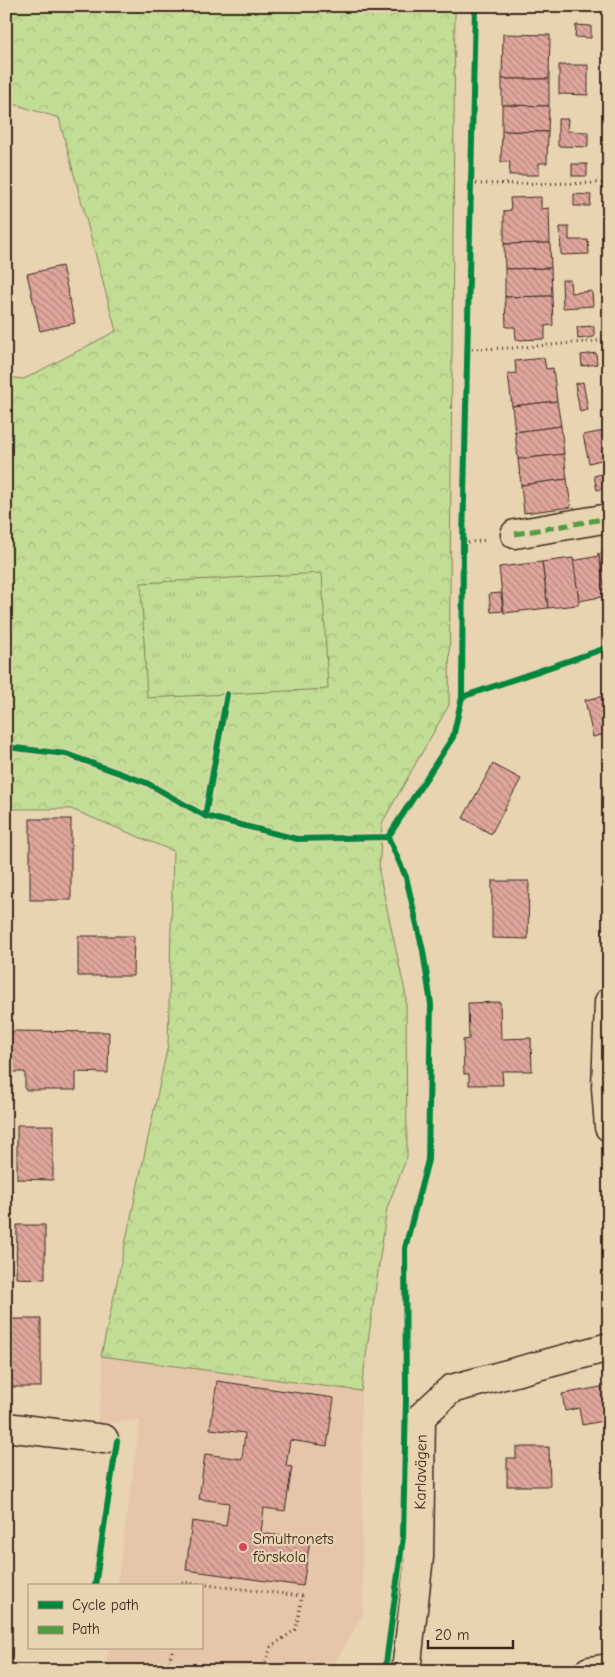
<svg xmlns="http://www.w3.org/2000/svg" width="615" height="1677" font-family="'Comic Neue',sans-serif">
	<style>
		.built { fill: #e6c6ab }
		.forest { fill: url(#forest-crowns); stroke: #7e845a }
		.park { fill: url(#park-tufts); stroke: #7e845a }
		.building { fill: url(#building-back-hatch); stroke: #3b2a1e }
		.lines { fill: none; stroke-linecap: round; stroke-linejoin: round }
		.minor-casing { stroke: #3b2a1e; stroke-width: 31 }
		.path { stroke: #3b2a1e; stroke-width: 3; stroke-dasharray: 1 4; stroke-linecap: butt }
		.minor { stroke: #e9d4b2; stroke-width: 28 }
		.quiet { stroke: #529c3f; stroke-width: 5; stroke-dasharray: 10 5; stroke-linecap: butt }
		.cycleway-casing { stroke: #e9d4b2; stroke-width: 9 }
		.cycleway { stroke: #00873e; stroke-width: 6 }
		.poi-dot { fill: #d1495b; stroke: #e9d4b2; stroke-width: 2 }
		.labels { text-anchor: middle; stroke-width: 4.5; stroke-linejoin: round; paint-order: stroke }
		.street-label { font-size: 16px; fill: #3b2a1e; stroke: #e9d4b2 }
		.poi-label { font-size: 16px; fill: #3b2a1e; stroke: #e9d4b2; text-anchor: start }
	</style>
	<defs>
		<pattern id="forest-crowns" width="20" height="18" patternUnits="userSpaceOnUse" patternTransform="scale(1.25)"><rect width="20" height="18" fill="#c2dd95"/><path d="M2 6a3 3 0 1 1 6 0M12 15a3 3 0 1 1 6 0" fill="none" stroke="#a8be80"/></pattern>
		<pattern id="park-tufts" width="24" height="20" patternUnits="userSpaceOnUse" patternTransform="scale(1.25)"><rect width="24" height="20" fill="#c2dd95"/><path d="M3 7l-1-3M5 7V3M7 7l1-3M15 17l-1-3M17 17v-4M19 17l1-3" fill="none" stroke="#a8be80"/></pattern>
		<pattern id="building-back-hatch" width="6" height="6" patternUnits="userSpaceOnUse" patternTransform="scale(1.25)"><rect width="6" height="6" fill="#dfa69c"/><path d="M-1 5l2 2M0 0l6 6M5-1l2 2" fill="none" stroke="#b6877f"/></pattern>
	</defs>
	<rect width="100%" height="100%" fill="#e9d4b2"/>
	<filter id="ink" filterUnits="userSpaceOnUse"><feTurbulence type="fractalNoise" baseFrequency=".02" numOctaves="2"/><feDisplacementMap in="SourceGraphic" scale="10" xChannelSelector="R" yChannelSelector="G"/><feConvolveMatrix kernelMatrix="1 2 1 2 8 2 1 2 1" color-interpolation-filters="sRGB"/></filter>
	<g filter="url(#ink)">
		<polygon class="built" points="101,1356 361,1391 363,1614 330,1671 105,1671 108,1648 201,1648 201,1586 117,1586 140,1420 97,1424 103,1378"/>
		<polygon class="forest" points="6,6 455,6 449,705 382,823 379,872 406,996 407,1157 387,1208 361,1391 101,1356 168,1045 173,851 71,809 6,809 6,377 24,379 116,331 59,118 10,103 6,94"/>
		<polygon class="park" points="322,573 328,689 147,698 141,583"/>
		<g class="building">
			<polygon points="576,25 591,26 591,38 575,37"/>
			<polygon points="503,34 550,35 549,79 502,79"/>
			<polygon points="559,65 588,65 588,95 559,94"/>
			<polygon points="502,79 549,79 549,106 502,105"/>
			<polygon points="502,105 549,106 548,132 502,131"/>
			<polygon points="558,119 568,119 567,131 588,132 588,147 558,146"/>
			<polygon points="502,131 548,132 547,163 539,163 539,175 509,175 510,162 501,162"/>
			<rect x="572" y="164" width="15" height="12"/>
			<polygon points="574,194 591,195 590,206 574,206"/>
			<polygon points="541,197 541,209 549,208 550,243 504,244 504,211 511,210 510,198"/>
			<polygon points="560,227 569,227 569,240 588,240 589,254 561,255"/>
			<polygon points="550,243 551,268 505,269 504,244"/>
			<polygon points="62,266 75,323 40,331 27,274"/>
			<polygon points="551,268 552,296 505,297 505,269"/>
			<polygon points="562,280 570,280 571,293 592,291 593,306 563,308"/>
			<polygon points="552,296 553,325 545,326 545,339 516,340 515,327 506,327 505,297"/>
			<polygon points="594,326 594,337 578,339 577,327"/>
			<polygon points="596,353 597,364 582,366 581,355"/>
			<polygon points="544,358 546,369 553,368 557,401 512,406 508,374 516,373 515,361"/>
			<polygon points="583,382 588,410 580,412 575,384"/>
			<polygon points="557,401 561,426 515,432 512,406"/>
			<polygon points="561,426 564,454 518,459 515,432"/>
			<polygon points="609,430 609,458 589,463 583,435"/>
			<polygon points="564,454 567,479 521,485 518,459"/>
			<polygon points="601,474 604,488 597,490 594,476"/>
			<polygon points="567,479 571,507 524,513 521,485"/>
			<polygon points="609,551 609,600 608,600 606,596 599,556 597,554"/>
			<polygon points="599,556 606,596 579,601 572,561"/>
			<polygon points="573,558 579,601 578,605 548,608 542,562"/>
			<polygon points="542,562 548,608 504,613 499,567"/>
			<polygon points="501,593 503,611 491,612 489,594"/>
			<polygon points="609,695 609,733 593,737 585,700"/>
			<polygon points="493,764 521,779 491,834 463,818"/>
			<rect x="30" y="819" width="41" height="81"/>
			<polygon points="492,881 529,881 528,939 492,938"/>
			<polygon points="78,936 134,936 133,976 78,976"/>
			<polygon points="500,1002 501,1039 531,1038 532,1071 502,1071 503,1085 469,1085 469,1074 464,1074 463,1040 469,1039 468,1003"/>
			<polygon points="6,1031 109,1032 108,1073 76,1072 76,1090 25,1090 25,1072 6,1072"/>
			<polygon points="17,1125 53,1125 53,1180 17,1179"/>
			<polygon points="17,1225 45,1225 45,1279 16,1278"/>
			<rect x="6" y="1319" width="35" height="68"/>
			<polygon points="217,1381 334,1398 327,1446 290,1440 286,1466 292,1467 285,1511 264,1508 261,1533 310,1540 303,1586 186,1570 192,1521 226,1526 229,1503 199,1499 205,1454 242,1459 245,1433 210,1429"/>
			<polygon points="606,1386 609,1401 609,1420 582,1425 579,1408 565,1411 562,1394"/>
			<polygon points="516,1447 549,1447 550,1486 507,1486 507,1458 516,1458"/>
			<polygon points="605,1540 609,1540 609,1572"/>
		</g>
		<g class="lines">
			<g class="minor-casing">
				<g id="minor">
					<polyline points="515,534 609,518"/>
					<polyline points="609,1002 606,1088 609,1127"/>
					<polyline points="6,1427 104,1439"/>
					<polyline points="406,1671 419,1557 421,1417 451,1389 609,1347"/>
					<polyline points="589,1671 609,1668"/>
				</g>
			</g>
			<g class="path">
				<polyline points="471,184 609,183"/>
				<polyline points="467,349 512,348 609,340"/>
				<polyline points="463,543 487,540"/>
				<polyline points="180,1586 181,1582 302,1596 296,1629 271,1647 262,1671"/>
				<polyline points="166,1671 173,1648"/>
			</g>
			<use href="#minor" class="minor"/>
			<polyline class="quiet" points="515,534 609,518"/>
			<g class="cycleway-casing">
				<g id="cycleway">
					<polyline points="462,697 609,647"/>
					<polyline points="6,747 66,754 147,783 205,816 297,839 388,837 453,737 462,697 463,543 475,6"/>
					<polyline points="205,816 227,694"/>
					<polyline points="95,1586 117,1441"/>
					<polyline points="385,1671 403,1537 406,1397 405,1248 428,1160 431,1004 423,951 406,877 388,837"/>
				</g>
			</g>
			<use href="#cycleway" class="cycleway"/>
		</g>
	</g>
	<circle class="poi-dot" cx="243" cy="1547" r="5"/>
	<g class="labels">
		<g class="street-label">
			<text transform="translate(420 1472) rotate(-89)" y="6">Karlavägen</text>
		</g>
		<g class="poi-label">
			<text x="253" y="1544">Smultronets<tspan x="253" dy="18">förskola</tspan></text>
		</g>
	</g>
	<rect width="615" height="1677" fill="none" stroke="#e9d4b2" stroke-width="25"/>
	<rect x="12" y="12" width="590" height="1652" fill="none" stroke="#3b2a1e" stroke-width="2" filter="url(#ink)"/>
	<rect x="28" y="1584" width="175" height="65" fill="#e9d4b2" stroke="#a39077"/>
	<rect x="38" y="1601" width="25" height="8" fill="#00873e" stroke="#a39077"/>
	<text x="72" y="1610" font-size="15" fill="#3b2a1e">Cycle path</text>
	<rect x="38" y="1626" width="25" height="8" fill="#529c3f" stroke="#a39077"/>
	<text x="72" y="1634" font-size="15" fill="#3b2a1e">Path</text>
	<path d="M428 1640v8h85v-8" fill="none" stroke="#3b2a1e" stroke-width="2.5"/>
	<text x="435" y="1640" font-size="15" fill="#3b2a1e" stroke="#e9d4b2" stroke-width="4" paint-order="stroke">20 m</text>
</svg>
